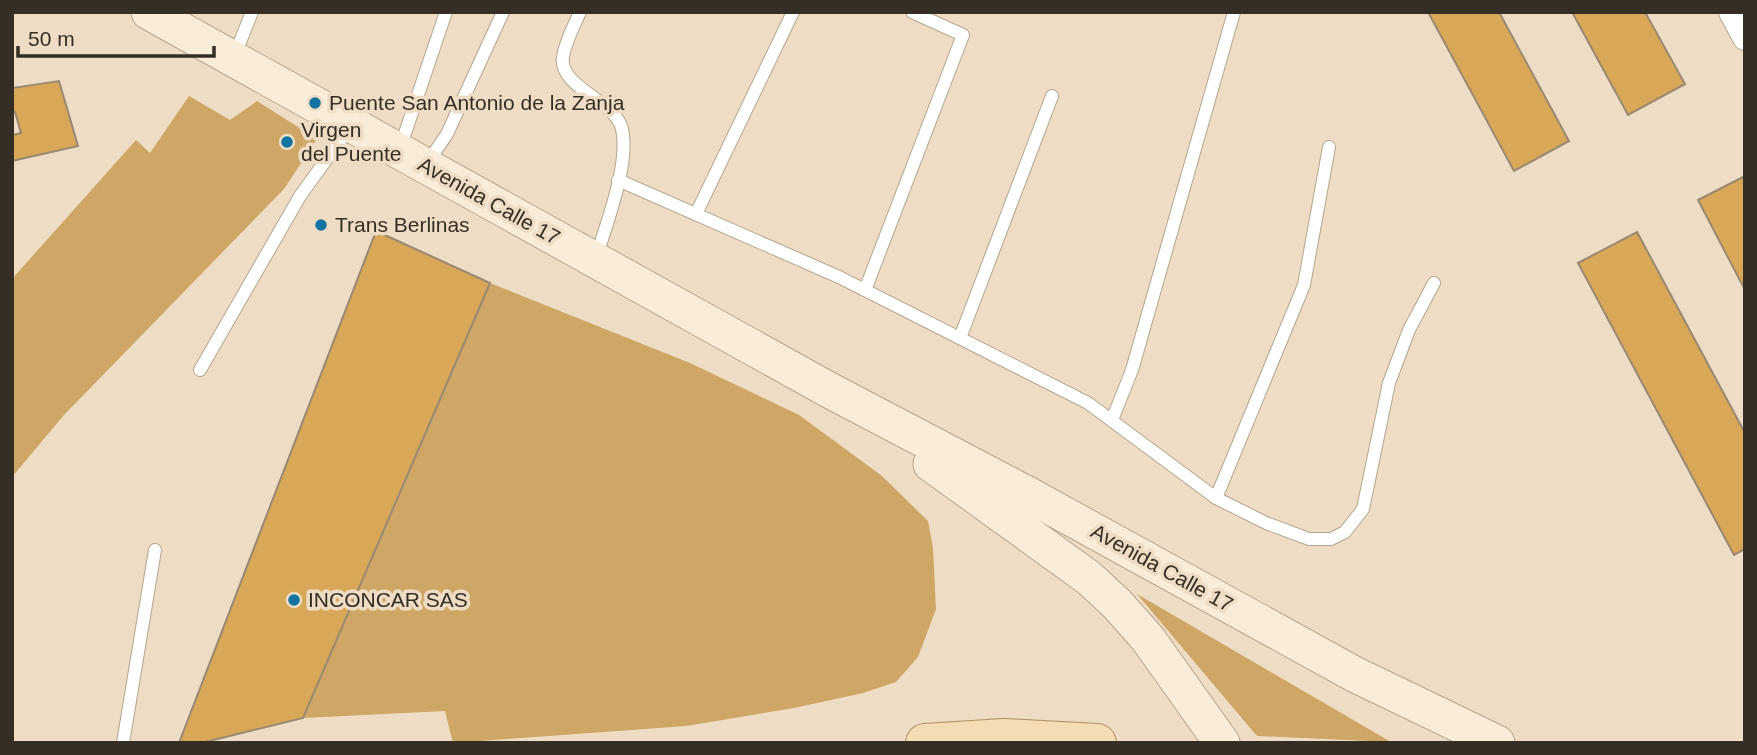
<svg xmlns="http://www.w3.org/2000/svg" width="1757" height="755" font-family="Arial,sans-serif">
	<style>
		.green { fill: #cea665 }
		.building { fill: #d8a757; stroke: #998972; stroke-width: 2 }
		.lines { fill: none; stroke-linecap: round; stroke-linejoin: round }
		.lane-casing { stroke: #b5a58d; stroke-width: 14 }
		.street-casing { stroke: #b5a58d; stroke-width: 26 }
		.secondary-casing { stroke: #b5a58d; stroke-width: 37 }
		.primary-casing { stroke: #ac9062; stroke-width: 40 }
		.lane { stroke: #fff; stroke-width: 12 }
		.street { stroke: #fff; stroke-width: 24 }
		.secondary { stroke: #f9edda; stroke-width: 35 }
		.primary { stroke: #f4dcb5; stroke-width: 38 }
		.poi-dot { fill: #1374a1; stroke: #eeddc4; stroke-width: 2.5 }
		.labels { text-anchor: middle; stroke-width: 7; stroke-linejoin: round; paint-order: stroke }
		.poi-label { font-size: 21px; fill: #352e24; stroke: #eeddc4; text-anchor: start }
		.street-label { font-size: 21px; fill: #352e24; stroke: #eeddc4 }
	</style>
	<rect width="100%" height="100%" fill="#eeddc4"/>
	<g class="green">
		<polygon points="189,96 230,120 257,101 317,139 284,189 64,415 12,477 12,279 136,140 150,153"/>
		<polygon points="490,283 690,363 799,415 882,476 928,521 933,548 936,609 918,657 896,682 863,693 794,708 686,726 453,743 445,711 303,718"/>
		<polygon points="1137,594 1391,742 1257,736"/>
	</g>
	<g class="building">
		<polygon points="1428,12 1499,12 1569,141 1514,171"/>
		<polygon points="1572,12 1645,12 1685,84 1628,115"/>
		<polygon points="59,81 78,146 12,161 12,135 21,133 15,112 12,112 12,88"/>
		<polygon points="1745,176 1745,290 1698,200"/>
		<polygon points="376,231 490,283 303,718 201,743 179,743"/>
		<polygon points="1637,232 1745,433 1745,549 1734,555 1578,263"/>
	</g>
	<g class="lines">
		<g class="lane-casing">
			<g id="lane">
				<path d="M580 12C574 26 565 42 563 57 558 87 616 101 622 129 630 165 606 223 596 259"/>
				<polyline points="234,57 252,12"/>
				<polyline points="400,148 446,12"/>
				<polyline points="426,165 447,134 503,12"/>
				<polyline points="618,180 839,277 1088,403 1216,498 1266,523 1309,539 1331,539 1345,532 1363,509 1389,383 1409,330 1434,283"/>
				<polyline points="696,214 793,12"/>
				<polyline points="865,290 963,35 912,12"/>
				<polyline points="960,338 1052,96"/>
				<polyline points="200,370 300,196 350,127"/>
				<polyline points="1112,420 1132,370 1234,12"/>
				<polyline points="1216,498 1304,285 1329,147"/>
				<polyline points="123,743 155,550"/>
			</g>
		</g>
		<g class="street-casing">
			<polyline id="street" points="1731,12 1745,38"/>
		</g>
		<g class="secondary-casing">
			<g id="secondary">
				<polyline points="149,12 829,390 1029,495 1354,674 1497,743"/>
				<polyline points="931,464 1089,578 1117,604 1148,639 1222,743"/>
			</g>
		</g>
		<g class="primary-casing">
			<polyline id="primary" points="925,743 1004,738 1097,743"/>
		</g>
		<use href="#lane" class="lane"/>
		<use href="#street" class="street"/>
		<use href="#secondary" class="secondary"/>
		<use href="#primary" class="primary"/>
	</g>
	<g class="poi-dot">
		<circle cx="315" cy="103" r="7"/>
		<circle cx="287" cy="142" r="7"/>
		<circle cx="321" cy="225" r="7"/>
		<circle cx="294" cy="600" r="7"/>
	</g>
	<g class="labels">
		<g class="poi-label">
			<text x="329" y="110">Puente San Antonio de la Zanja</text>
			<text x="301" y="137">Virgen<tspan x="301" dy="24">del Puente</tspan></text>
			<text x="335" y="232">Trans Berlinas</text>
			<text x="308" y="607">INCONCAR SAS</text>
		</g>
		<g class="street-label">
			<text transform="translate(489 201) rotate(29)" y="7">Avenida Calle 17</text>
			<text transform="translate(1162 568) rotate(29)" y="7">Avenida Calle 17</text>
		</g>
	</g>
	<rect width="1757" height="755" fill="none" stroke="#352e24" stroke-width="28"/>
	<path d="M18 46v10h196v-10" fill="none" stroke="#352e24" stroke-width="3.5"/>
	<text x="28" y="46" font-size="21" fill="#352e24" stroke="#eeddc4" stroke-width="5" paint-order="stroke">50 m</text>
</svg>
